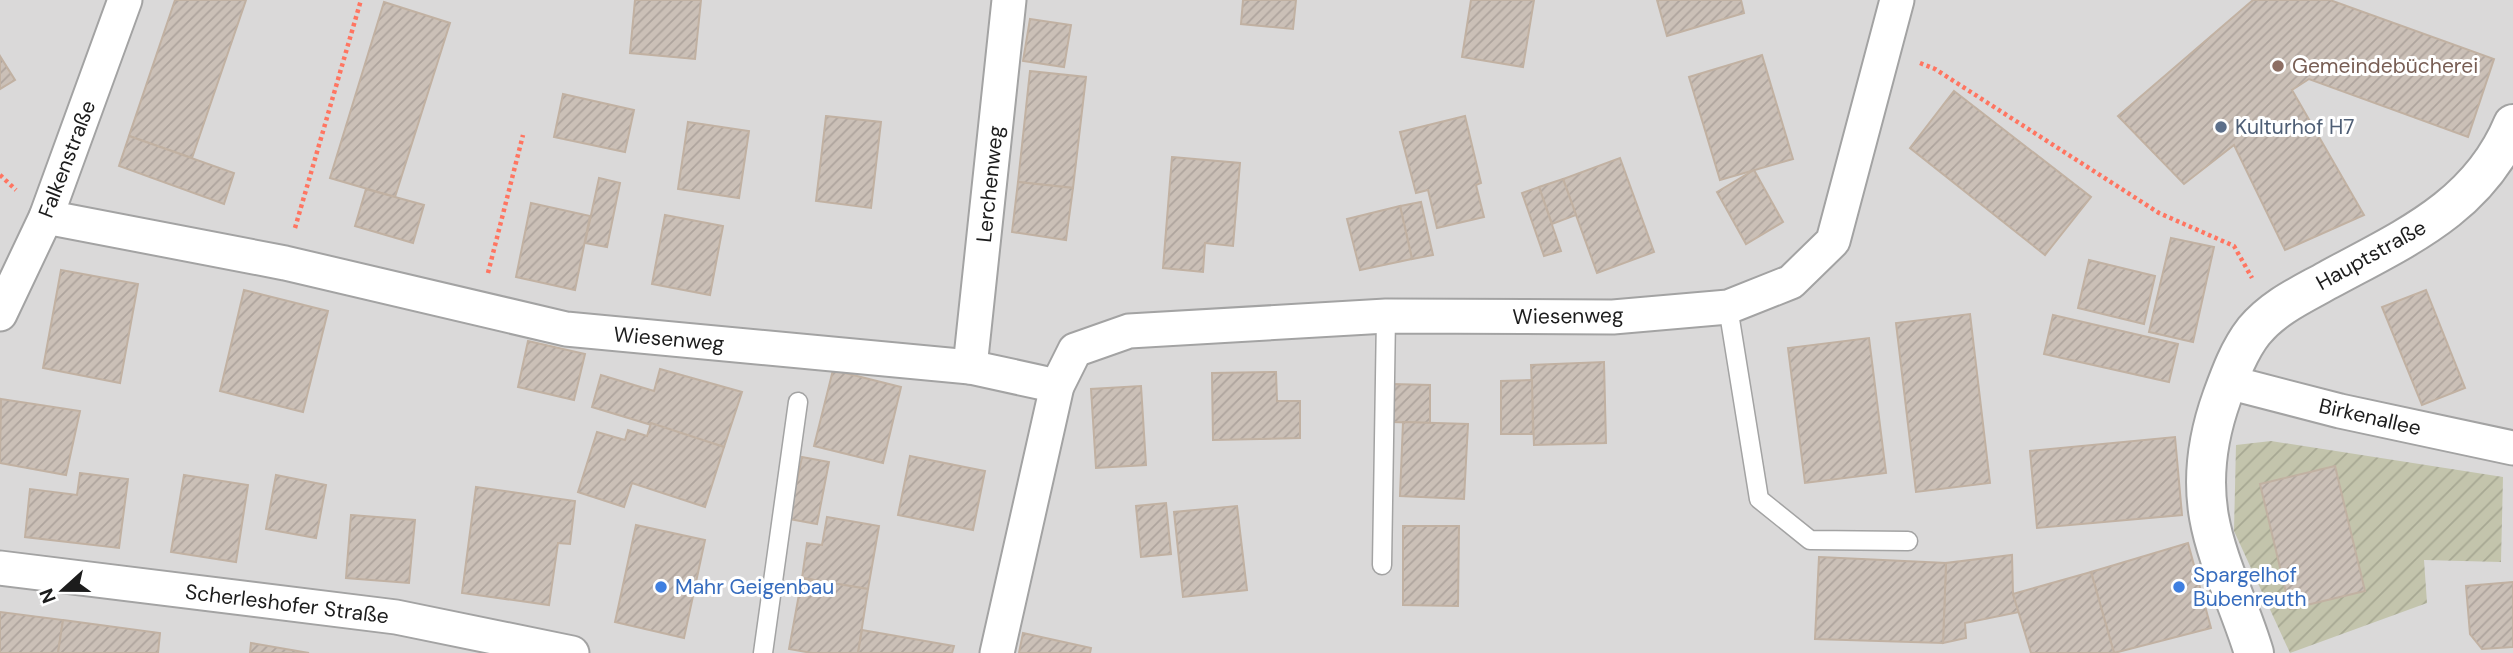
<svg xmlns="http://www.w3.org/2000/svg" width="2513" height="653" font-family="'DM Sans',sans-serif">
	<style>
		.residential { fill: #dad9d9 }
		.construction { fill: url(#construction-furrows) }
		.building { fill: url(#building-hatch); stroke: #c1b1a2; stroke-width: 2 }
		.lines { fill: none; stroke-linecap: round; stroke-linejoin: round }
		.service-casing { stroke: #a3a3a3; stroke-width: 21 }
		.minor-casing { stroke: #a3a3a3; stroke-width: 37 }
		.tertiary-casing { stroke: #a3a3a3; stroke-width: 42 }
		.path { stroke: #ff7561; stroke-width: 4.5; stroke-dasharray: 3.5 3.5; stroke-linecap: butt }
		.service { stroke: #fff; stroke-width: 18 }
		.minor { stroke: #fff; stroke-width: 33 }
		.tertiary { stroke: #fff; stroke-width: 38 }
		.education-dot { fill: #8d6e63; stroke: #fff; stroke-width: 2.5 }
		.service-dot { fill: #5c6f8a; stroke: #fff; stroke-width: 2.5 }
		.shop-dot { fill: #3f7fe0; stroke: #fff; stroke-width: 2.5 }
		.labels { text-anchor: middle; stroke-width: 6; stroke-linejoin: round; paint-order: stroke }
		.education-label { font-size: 21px; fill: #785e54; stroke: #fff; text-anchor: start }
		.service-label { font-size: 21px; fill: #4e5e75; stroke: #fff; text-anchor: start }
		.street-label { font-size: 21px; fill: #1c1c1c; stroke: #fff }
		.shop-label { font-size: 21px; fill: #366cbe; stroke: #fff; text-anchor: start }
	</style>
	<defs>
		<pattern id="construction-furrows" width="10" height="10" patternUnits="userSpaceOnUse" patternTransform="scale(1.75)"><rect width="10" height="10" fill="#c3c4ac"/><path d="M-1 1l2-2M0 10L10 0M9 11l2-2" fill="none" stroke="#a7a893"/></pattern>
		<pattern id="building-hatch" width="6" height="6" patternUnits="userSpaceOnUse" patternTransform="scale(1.75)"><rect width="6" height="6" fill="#cbc0b7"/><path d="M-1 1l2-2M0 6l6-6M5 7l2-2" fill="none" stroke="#aea49d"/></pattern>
	</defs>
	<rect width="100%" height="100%" fill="#efeae1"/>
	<rect class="residential" x="0" y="0" width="2513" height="653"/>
	<polygon class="construction" points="2271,441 2503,477 2501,562 2424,560 2427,603 2290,653 2234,531 2236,445"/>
	<g class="building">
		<polygon points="175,0 246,0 192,158 129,136"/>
		<polygon points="635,0 701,0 695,59 630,53"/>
		<polygon points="1243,0 1296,0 1293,29 1241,24"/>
		<polygon points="1471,0 1534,0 1523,67 1462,57"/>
		<polygon points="1657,0 1741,0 1744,13 1667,36"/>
		<polygon points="2253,0 2330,0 2494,59 2468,137 2309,79 2292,90 2364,215 2285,250 2234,145 2184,184 2118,116"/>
		<polygon points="384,2 450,23 395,197 330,178"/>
		<polygon points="1030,19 1071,25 1064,67 1023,61"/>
		<polygon points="1762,55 1793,159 1720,180 1689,77"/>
		<polygon points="0,56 15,80 0,89"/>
		<polygon points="1030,71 1086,77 1073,188 1018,182"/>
		<polygon points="1954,91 2091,197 2045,255 1910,148"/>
		<polygon points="563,94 634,110 625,152 554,137"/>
		<polygon points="826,116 881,122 871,208 816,201"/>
		<polygon points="1465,116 1481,183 1476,185 1484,217 1437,228 1428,190 1416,193 1400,132"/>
		<polygon points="688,122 749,131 739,198 678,189"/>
		<polygon points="129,136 234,173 224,204 119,166"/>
		<polygon points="1172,157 1240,163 1233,246 1205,243 1203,272 1163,268"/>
		<polygon points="1620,158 1654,252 1597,273 1563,179"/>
		<polygon points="1754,170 1783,222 1746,244 1717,192"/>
		<polygon points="599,178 620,183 607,247 585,243"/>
		<polygon points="1563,179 1576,215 1552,224 1539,187"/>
		<polygon points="1018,182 1073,188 1066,240 1012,232"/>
		<polygon points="1539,187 1561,251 1544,256 1522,193"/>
		<polygon points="366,189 424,205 413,243 355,226"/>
		<polygon points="1421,202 1433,255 1412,259 1400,206"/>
		<polygon points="531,203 590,216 575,290 516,277"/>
		<polygon points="1400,206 1412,259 1360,270 1347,219"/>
		<polygon points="665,215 723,226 710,295 652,284"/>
		<polygon points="2171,238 2214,247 2193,342 2149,332"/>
		<polygon points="2089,260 2155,276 2144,324 2078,308"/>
		<polygon points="61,270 138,284 120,383 43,368"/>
		<polygon points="244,290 328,311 303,412 220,391"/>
		<polygon points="2426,290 2465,388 2422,405 2382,307"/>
		<polygon points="1970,314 1990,483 1916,492 1896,323"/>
		<polygon points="2053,315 2178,344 2169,382 2044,354"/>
		<polygon points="1869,338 1886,473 1805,483 1788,348"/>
		<polygon points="528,341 585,354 574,400 518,387"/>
		<polygon points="1604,362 1606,443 1534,445 1531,365"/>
		<polygon points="660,369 742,392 724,447 592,407 601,375 654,391"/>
		<polygon points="833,370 901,387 883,463 814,446"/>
		<polygon points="1276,372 1277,401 1300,401 1300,438 1213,440 1212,373"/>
		<polygon points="1532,380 1533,434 1501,434 1501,381"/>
		<polygon points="1392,384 1430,385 1430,423 1391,422"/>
		<polygon points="1141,386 1146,465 1096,468 1091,389"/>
		<polygon points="1,399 80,411 66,475 0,463"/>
		<polygon points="1403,422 1468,424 1464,499 1400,496"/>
		<polygon points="651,423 724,447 705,507 632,483 624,507 578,492 597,432 625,440 628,430 647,436"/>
		<polygon points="2175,437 2182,515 2037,528 2030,451"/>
		<polygon points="910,456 985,471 973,530 898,515"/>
		<polygon points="802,457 829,462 817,524 789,519"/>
		<polygon points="2335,466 2365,591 2290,609 2260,484"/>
		<polygon points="80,473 128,479 119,548 25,537 30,489 77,495"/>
		<polygon points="184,475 248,485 236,562 171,552"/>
		<polygon points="276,475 326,485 316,538 266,529"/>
		<polygon points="476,487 575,501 570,544 558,543 549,605 462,593"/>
		<polygon points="1166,503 1171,554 1141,557 1136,506"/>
		<polygon points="1237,506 1247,590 1183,597 1174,512"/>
		<polygon points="351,515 415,520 409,583 346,578"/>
		<polygon points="827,517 879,526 868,589 802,578 807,543 822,545"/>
		<polygon points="636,525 705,540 684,638 615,622"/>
		<polygon points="1403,526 1459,526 1458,606 1403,605"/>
		<polygon points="2188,543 2211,628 2114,653 2091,572"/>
		<polygon points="2012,555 2013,594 2019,612 1965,623 1966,638 1943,643 1946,563"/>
		<polygon points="1819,557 1946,563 1943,643 1815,639"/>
		<polygon points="2091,572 2114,653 2031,653 2013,594"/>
		<polygon points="802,578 868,589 858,653 812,653 789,649"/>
		<polygon points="2513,582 2513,647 2482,649 2470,634 2466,586"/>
		<polygon points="0,612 63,620 58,653 0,653"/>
		<polygon points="63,620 160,633 158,653 58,653"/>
		<polygon points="862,630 954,646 952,653 858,653"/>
		<polygon points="1023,633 1091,648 1090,653 1019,653"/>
		<polygon points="251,643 309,653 250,653"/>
	</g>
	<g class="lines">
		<g class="service-casing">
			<g id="service">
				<polyline points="1728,307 1759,499 1810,540 1908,541"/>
				<polyline points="1382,565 1386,316"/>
				<polyline points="763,653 798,402"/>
			</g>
		</g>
		<g class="minor-casing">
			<g id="minor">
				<polyline points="46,217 285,263 566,329 970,367 1057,386"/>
				<polyline points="0,314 46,217 125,0"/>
				<polyline points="970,367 1009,0"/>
				<polyline points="2228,382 2340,411 2513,448"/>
				<polyline points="0,568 396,617 572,653"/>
				<polyline points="997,653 1057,386 1075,350 1129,331 1386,316 1613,317 1728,307 1791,282 1833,241 1897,0"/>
			</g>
		</g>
		<g class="tertiary-casing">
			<path id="tertiary" d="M2254 653C2241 609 2217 562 2209 517 2202 477 2208 436 2222 397 2230 375 2239 350 2254 331 2274 307 2301 295 2328 280 2403 239 2478 208 2513 124"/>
		</g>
		<g class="path">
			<polyline points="1920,63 1935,69 2159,213 2234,246 2252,278"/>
			<polyline points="0,175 16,190"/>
			<polyline points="295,228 361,0"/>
			<polyline points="488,273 523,135"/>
		</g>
		<use href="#service" class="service"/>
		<use href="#minor" class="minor"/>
		<use href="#tertiary" class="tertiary"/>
	</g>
	<circle class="education-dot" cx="2278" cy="66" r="7"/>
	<circle class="service-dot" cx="2221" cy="127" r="7"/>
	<g class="shop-dot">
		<circle cx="661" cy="587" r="7"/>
		<circle cx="2179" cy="587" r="7"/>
	</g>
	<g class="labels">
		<g class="education-label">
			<text x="2292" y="73">Gemeindebücherei</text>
		</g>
		<g class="service-label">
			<text x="2235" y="134">Kulturhof H7</text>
		</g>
		<g class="street-label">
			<text transform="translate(67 159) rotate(-69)" y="7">Falkenstraße</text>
			<text transform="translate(990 184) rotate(-84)" y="7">Lerchenweg</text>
			<text transform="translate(2371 255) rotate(-29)" y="7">Hauptstraße</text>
			<text transform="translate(1568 316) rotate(-1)" y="7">Wiesenweg</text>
			<text transform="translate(669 339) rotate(5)" y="7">Wiesenweg</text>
			<text transform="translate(2370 417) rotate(13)" y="7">Birkenallee</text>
			<text transform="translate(287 604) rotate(7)" y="7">Scherleshofer Straße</text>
		</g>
		<g class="shop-label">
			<text x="2193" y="582">Spargelhof<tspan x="2193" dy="24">Bubenreuth</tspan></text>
			<text x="675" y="594">Mahr Geigenbau</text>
		</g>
	</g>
	<g transform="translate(63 590) rotate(249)" stroke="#ffffff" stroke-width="5" paint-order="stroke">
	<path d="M0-5L12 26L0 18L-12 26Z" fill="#1c1c1c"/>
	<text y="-10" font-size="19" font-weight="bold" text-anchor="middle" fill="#1c1c1c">N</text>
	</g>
</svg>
